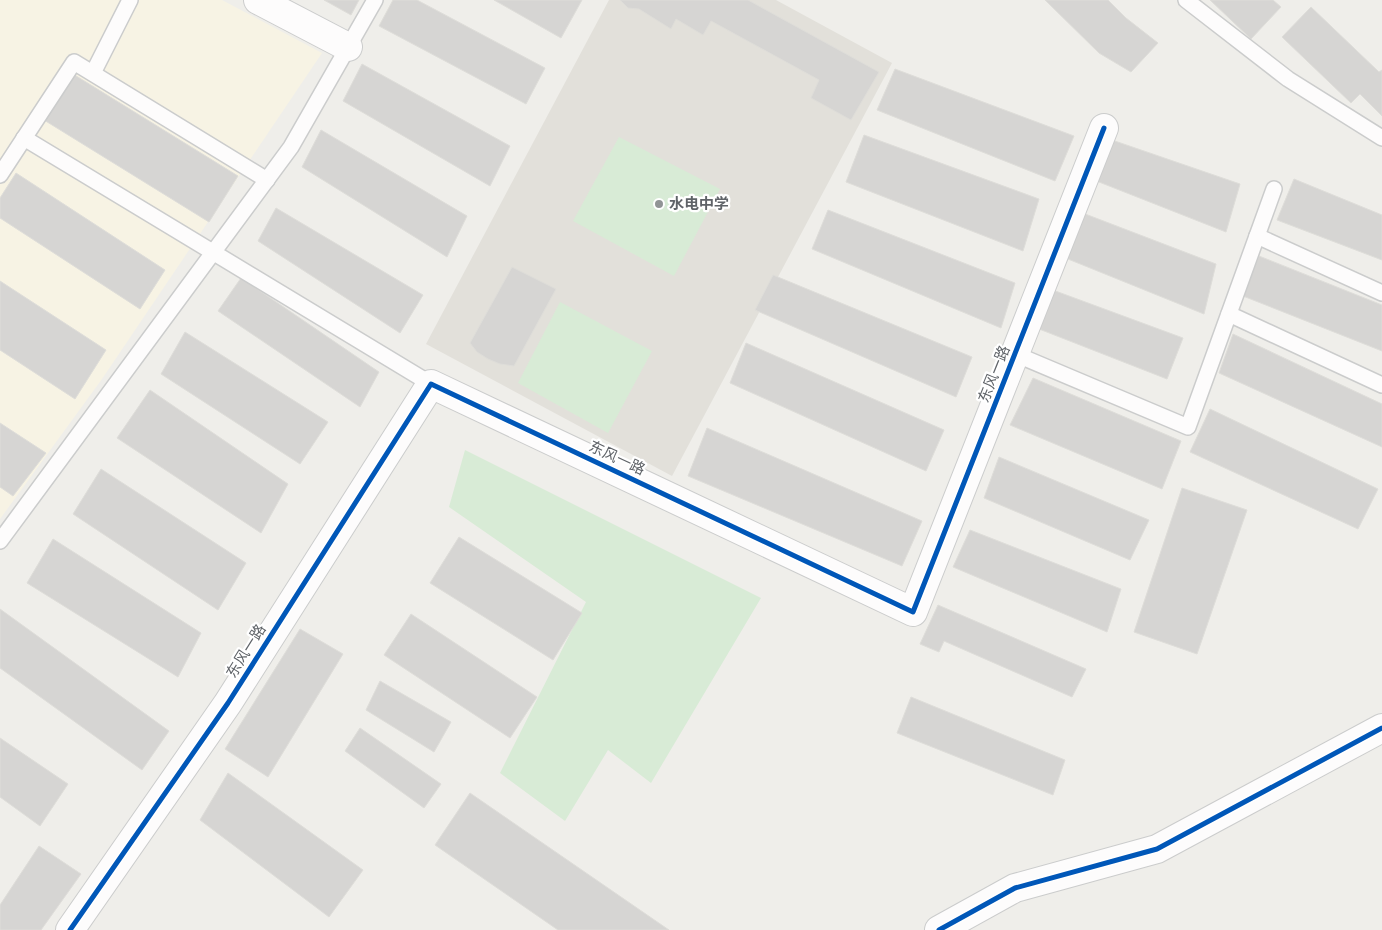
<svg xmlns="http://www.w3.org/2000/svg" width="1382" height="930" font-family="'Exo 2','Noto Sans SC',sans-serif">
	<style>
		.commercial { fill: #f7f3e4 }
		.education { fill: #e2e0da }
		.green { fill: #d8ebd6 }
		.building { fill: #d6d5d3; stroke: #deddd9 }
		.lines { fill: none; stroke-linecap: round; stroke-linejoin: round }
		.lane-casing { stroke: #cbcccc; stroke-width: 18 }
		.street-casing { stroke: #cbcccc; stroke-width: 30 }
		.lane { stroke: #fdfcfc; stroke-width: 15 }
		.street { stroke: #fdfcfc; stroke-width: 28 }
		.cycleway-casing { stroke: #fff; stroke-width: 8 }
		.cycleway { stroke: #0057b8; stroke-width: 5 }
		.poi-dot { fill: #919496; stroke: #fff; stroke-width: 2 }
		.labels { text-anchor: middle; stroke-width: 4.5; stroke-linejoin: round; paint-order: stroke }
		.poi-label { font-size: 15px; font-weight: bold; fill: #5f6368; stroke: #fff; text-anchor: start }
		.street-label { font-size: 15px; fill: #5f6368; stroke: #fff }
	</style>
	<rect width="100%" height="100%" fill="#efeeea"/>
	<polygon class="commercial" points="0,0 222,0 322,53 102,379 0,519"/>
	<polygon class="education" points="609,0 776,0 892,63 672,476 426,344"/>
	<g class="green">
		<polygon points="619,137 720,189 674,276 573,221"/>
		<polygon points="560,302 652,351 608,433 518,383"/>
		<polygon points="465,450 761,598 651,783 608,750 565,821 500,773 586,602 449,507"/>
	</g>
	<g class="building">
		<polygon points="324,0 359,0 351,15"/>
		<polygon points="393,0 417,0 545,68 526,104 379,26"/>
		<polygon points="494,0 582,0 561,38"/>
		<polygon points="620,0 748,0 879,72 851,120 811,98 819,80 711,21 703,35 676,19 671,29 639,9 628,8"/>
		<polygon points="1045,0 1108,0 1126,18 1158,43 1131,72 1099,53"/>
		<polygon points="1210,0 1273,0 1281,7 1251,39"/>
		<polygon points="1311,7 1379,72 1382,70 1382,116 1360,94 1351,103 1282,37"/>
		<polygon points="362,64 510,146 490,186 343,101"/>
		<polygon points="895,69 1074,136 1055,181 877,110"/>
		<polygon points="73,74 238,176 209,222 44,120"/>
		<polygon points="321,130 467,216 447,257 302,167"/>
		<polygon points="864,135 1039,199 1023,251 846,182"/>
		<polygon points="1109,139 1240,184 1226,232 1094,180"/>
		<polygon points="16,173 165,270 140,309 0,218 0,198"/>
		<polygon points="1294,179 1382,215 1382,260 1277,220"/>
		<polygon points="276,208 423,295 400,333 258,241"/>
		<polygon points="828,210 1015,283 1001,328 812,249"/>
		<polygon points="1080,212 1216,264 1204,314 1063,257"/>
		<polygon points="1259,256 1382,305 1382,351 1243,296"/>
		<polygon points="512,267 556,289 514,366 500,364 488,359 477,352 470,343"/>
		<polygon points="773,275 972,357 956,397 755,310"/>
		<polygon points="241,278 379,372 360,407 218,311"/>
		<polygon points="0,281 106,350 75,399 0,350"/>
		<polygon points="1050,289 1183,338 1167,379 1034,327"/>
		<polygon points="185,332 328,422 300,464 161,374"/>
		<polygon points="1233,334 1382,404 1382,447 1219,373"/>
		<polygon points="746,343 944,430 926,471 730,383"/>
		<polygon points="1033,378 1181,441 1162,489 1010,425"/>
		<polygon points="150,390 288,484 261,533 117,438"/>
		<polygon points="1210,409 1378,489 1358,529 1190,452"/>
		<polygon points="0,423 46,453 13,496 0,487"/>
		<polygon points="707,428 922,521 902,566 688,476"/>
		<polygon points="999,457 1149,520 1130,560 984,498"/>
		<polygon points="101,469 246,563 218,610 73,514"/>
		<polygon points="1182,488 1247,510 1197,654 1134,632"/>
		<polygon points="970,530 1121,589 1107,632 953,567"/>
		<polygon points="459,537 582,613 553,660 430,583"/>
		<polygon points="53,539 201,633 178,677 27,583"/>
		<polygon points="938,605 1086,669 1072,697 944,641 939,652 920,644"/>
		<polygon points="0,609 169,731 142,770 0,668"/>
		<polygon points="411,614 537,697 510,738 384,655"/>
		<polygon points="300,629 343,654 268,777 225,749"/>
		<polygon points="380,681 451,722 434,752 366,710"/>
		<polygon points="911,697 1065,760 1053,795 897,733"/>
		<polygon points="360,728 441,784 424,808 345,751"/>
		<polygon points="0,738 68,784 40,826 0,797"/>
		<polygon points="228,773 363,870 329,917 200,820"/>
		<polygon points="470,793 669,930 558,930 435,845"/>
		<polygon points="39,846 81,874 41,930 0,930 0,905"/>
	</g>
	<g class="lines">
		<g class="lane-casing">
			<g id="lane">
				<polyline points="1186,0 1288,79 1382,138"/>
				<polyline points="93,73 130,0"/>
				<polyline points="24,138 431,384"/>
				<polyline points="0,175 74,62 267,180"/>
				<polyline points="1257,236 1382,293"/>
				<polyline points="1229,314 1382,385"/>
				<polyline points="1015,354 1188,427 1274,189"/>
				<polyline points="0,541 291,147 375,0"/>
			</g>
		</g>
		<g class="street-casing">
			<g id="street">
				<polyline points="258,0 348,47"/>
				<polyline points="70,930 228,703 431,384 913,612 1104,128"/>
				<polyline points="939,930 1015,888 1157,849 1382,728"/>
			</g>
		</g>
		<use href="#lane" class="lane"/>
		<use href="#street" class="street"/>
		<g class="cycleway-casing">
			<g id="cycleway">
				<polyline points="70,930 228,703 431,384 913,612 1104,128"/>
				<polyline points="939,930 1015,888 1157,849 1382,728"/>
			</g>
		</g>
		<use href="#cycleway" class="cycleway"/>
	</g>
	<circle class="poi-dot" cx="659" cy="204" r="5"/>
	<g class="labels">
		<g class="poi-label">
			<text x="669" y="209">水电中学</text>
		</g>
		<g class="street-label">
			<text transform="translate(994 374) rotate(-68)" y="5">东风一路</text>
			<text transform="translate(617 458) rotate(25)" y="5">东风一路</text>
			<text transform="translate(246 651) rotate(-58)" y="5">东风一路</text>
		</g>
	</g>
</svg>
